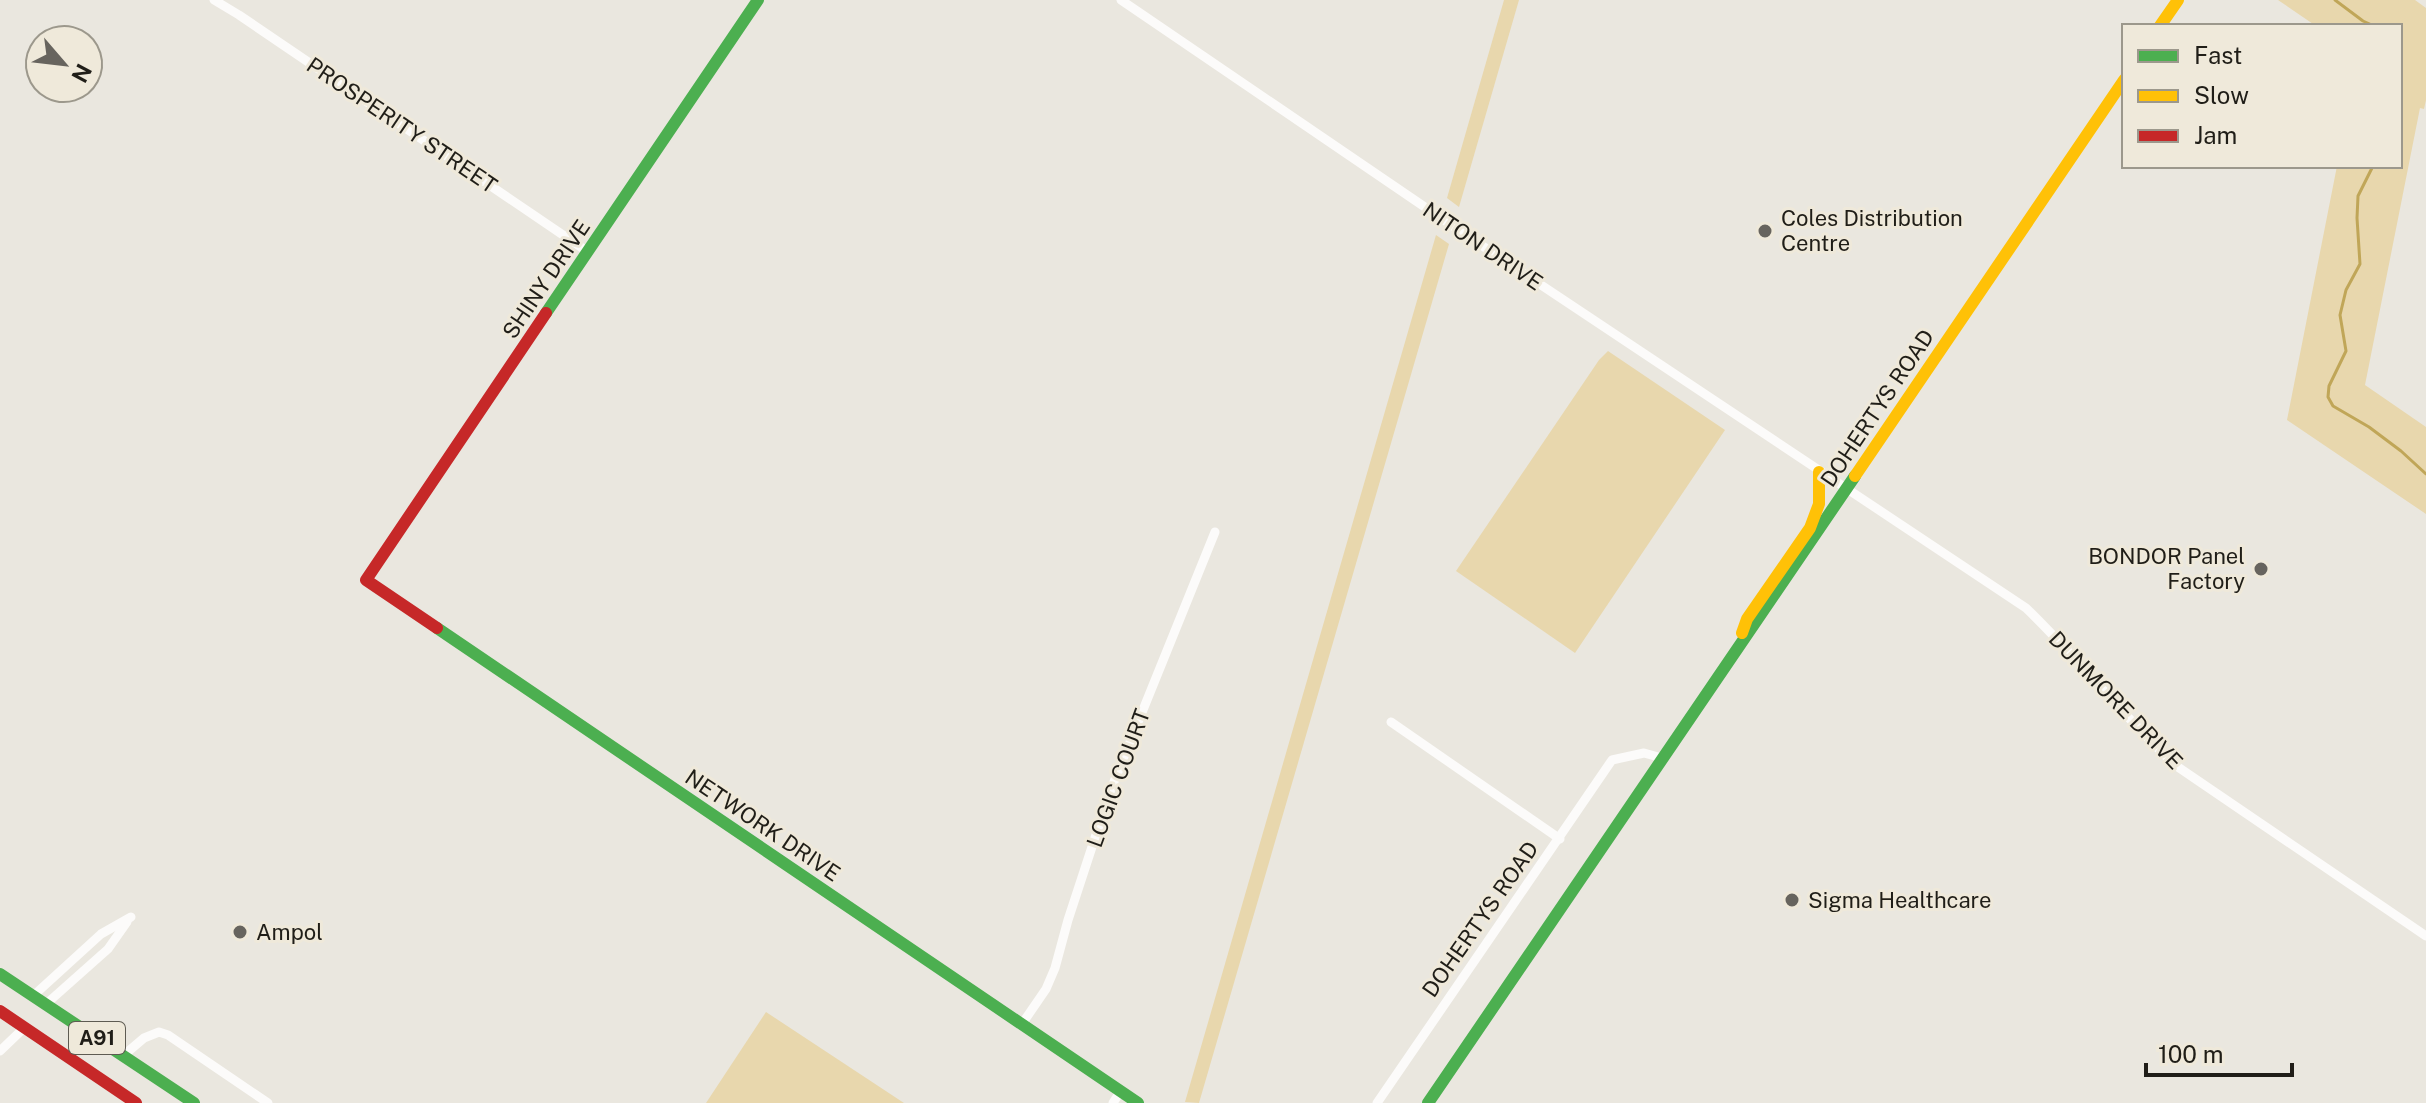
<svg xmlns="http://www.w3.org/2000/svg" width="2426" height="1103" font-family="'Public Sans',sans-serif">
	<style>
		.green { fill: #e8d7ad }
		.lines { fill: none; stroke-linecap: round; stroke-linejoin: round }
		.stream { stroke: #c0a658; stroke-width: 3 }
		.street { stroke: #fcfbfa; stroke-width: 9 }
		.fast { stroke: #4caf50; stroke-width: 12 }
		.slow { stroke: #ffc107; stroke-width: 12 }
		.jam { stroke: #c62828; stroke-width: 12 }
		.poi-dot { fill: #67645e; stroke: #efe9da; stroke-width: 3 }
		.labels { text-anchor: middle; stroke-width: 6; stroke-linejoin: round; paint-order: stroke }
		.shield { fill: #efe9da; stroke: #5e5b52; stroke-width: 2 }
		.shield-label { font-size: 20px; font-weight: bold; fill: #201e18 }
		.street-label { font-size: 22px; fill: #201e18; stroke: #efe9da }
		.poi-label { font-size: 22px; fill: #201e18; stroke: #efe9da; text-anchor: start }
	</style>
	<rect width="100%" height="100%" fill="#eae7df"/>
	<g class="green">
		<polygon points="1504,0 1519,0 1459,207 1447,198"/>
		<polygon points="2278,0 2415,0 2426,8 2426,100 2424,109 2420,108 2365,385 2426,427 2426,514 2287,420 2337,166 2400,166 2400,26 2316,26"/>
		<polygon points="1436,235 1449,244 1199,1103 1185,1102"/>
		<polygon points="1608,351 1725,430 1575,653 1456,571 1599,360"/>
		<polygon points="766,1012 904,1103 706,1103"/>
	</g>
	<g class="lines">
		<g class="stream">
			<polyline points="2335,0 2363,21 2374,26"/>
			<polyline points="2373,166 2358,196 2357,218 2360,264 2346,290 2340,315 2346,351 2329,386 2328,397 2333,406 2369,427 2401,451 2426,474"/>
		</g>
		<g class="street">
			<polyline points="214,0 239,15 588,252"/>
			<path d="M1121 0 1457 229 2026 608C2078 658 2123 716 2175 765L2426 936"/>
			<polyline points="1391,722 1560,839"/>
			<polyline points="33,996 101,934 131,917"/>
			<polyline points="45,1005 108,949 127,922"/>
			<polyline points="1022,1024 1046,989 1055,968 1068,920 1111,789 1215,532"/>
			<polyline points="0,1051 25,1027"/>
			<polyline points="124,1055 144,1038 159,1032 168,1035 268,1103"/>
			<polyline points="1113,1103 1120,1092"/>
			<polyline points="1377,1103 1612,760 1644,753 1662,758"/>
		</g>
		<g class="fast">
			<polyline points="546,313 758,0"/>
			<polyline points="437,628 1138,1103"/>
			<polyline points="0,974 194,1103"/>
			<polyline points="1428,1103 1855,476"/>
		</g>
		<g class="slow">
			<polyline points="2160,26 2178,0"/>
			<polyline points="1855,476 2124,80"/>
			<polyline points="1742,633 1747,619 1810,528 1819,504 1819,472"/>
		</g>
		<g class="jam">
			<polyline points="437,628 366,580 546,313"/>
			<polyline points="0,1011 136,1103"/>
		</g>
	</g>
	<g class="poi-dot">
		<circle cx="1765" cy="231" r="8"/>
		<circle cx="2261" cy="569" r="8"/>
		<circle cx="1792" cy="900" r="8"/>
		<circle cx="240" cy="932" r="8"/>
	</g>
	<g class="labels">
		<rect class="shield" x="69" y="1022" width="56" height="32" rx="6"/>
		<g class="shield-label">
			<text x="97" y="1045">A91</text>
		</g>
		<g class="street-label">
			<text transform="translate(402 125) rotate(34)" y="8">PROSPERITY STREET</text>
			<text transform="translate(1483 246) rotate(34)" y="8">NITON DRIVE</text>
			<text transform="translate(546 279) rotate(-56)" y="8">SHINY DRIVE</text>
			<text transform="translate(1877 408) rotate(-56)" y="8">DOHERTYS ROAD</text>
			<text transform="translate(2116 700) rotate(46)" y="8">DUNMORE DRIVE</text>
			<text transform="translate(1118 778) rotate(-70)" y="8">LOGIC COURT</text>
			<text transform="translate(763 825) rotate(34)" y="8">NETWORK DRIVE</text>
			<text transform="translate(1480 919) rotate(-55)" y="8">DOHERTYS ROAD</text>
		</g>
		<g class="poi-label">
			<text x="1781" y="226">Coles Distribution<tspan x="1781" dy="25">Centre</tspan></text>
			<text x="2245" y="564" text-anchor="end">BONDOR Panel<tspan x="2245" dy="25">Factory</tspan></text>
			<text x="1808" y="908">Sigma Healthcare</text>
			<text x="256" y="940">Ampol</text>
		</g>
	</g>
	<rect x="2122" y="24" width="280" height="144" fill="#efe9da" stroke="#9c988c" stroke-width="2"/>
	<rect x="2138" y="50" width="40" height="12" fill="#4caf50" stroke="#9c988c" stroke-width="2"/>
	<text x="2194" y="64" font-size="24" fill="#201e18">Fast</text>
	<rect x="2138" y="90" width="40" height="12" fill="#ffc107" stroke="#9c988c" stroke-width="2"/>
	<text x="2194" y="104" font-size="24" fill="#201e18">Slow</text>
	<rect x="2138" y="130" width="40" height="12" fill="#c62828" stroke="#9c988c" stroke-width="2"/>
	<text x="2194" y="144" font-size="24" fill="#201e18">Jam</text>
	<g transform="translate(64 64) rotate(118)"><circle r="38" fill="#efe9da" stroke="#9c988c" stroke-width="2"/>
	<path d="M0-6L14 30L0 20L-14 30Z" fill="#67645e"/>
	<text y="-12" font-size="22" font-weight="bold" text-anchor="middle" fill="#201e18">N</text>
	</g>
	<path d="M2146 1063v12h146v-12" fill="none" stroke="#201e18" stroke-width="4"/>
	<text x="2158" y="1063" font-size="24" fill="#201e18" stroke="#efe9da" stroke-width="6" paint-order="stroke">100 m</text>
</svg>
